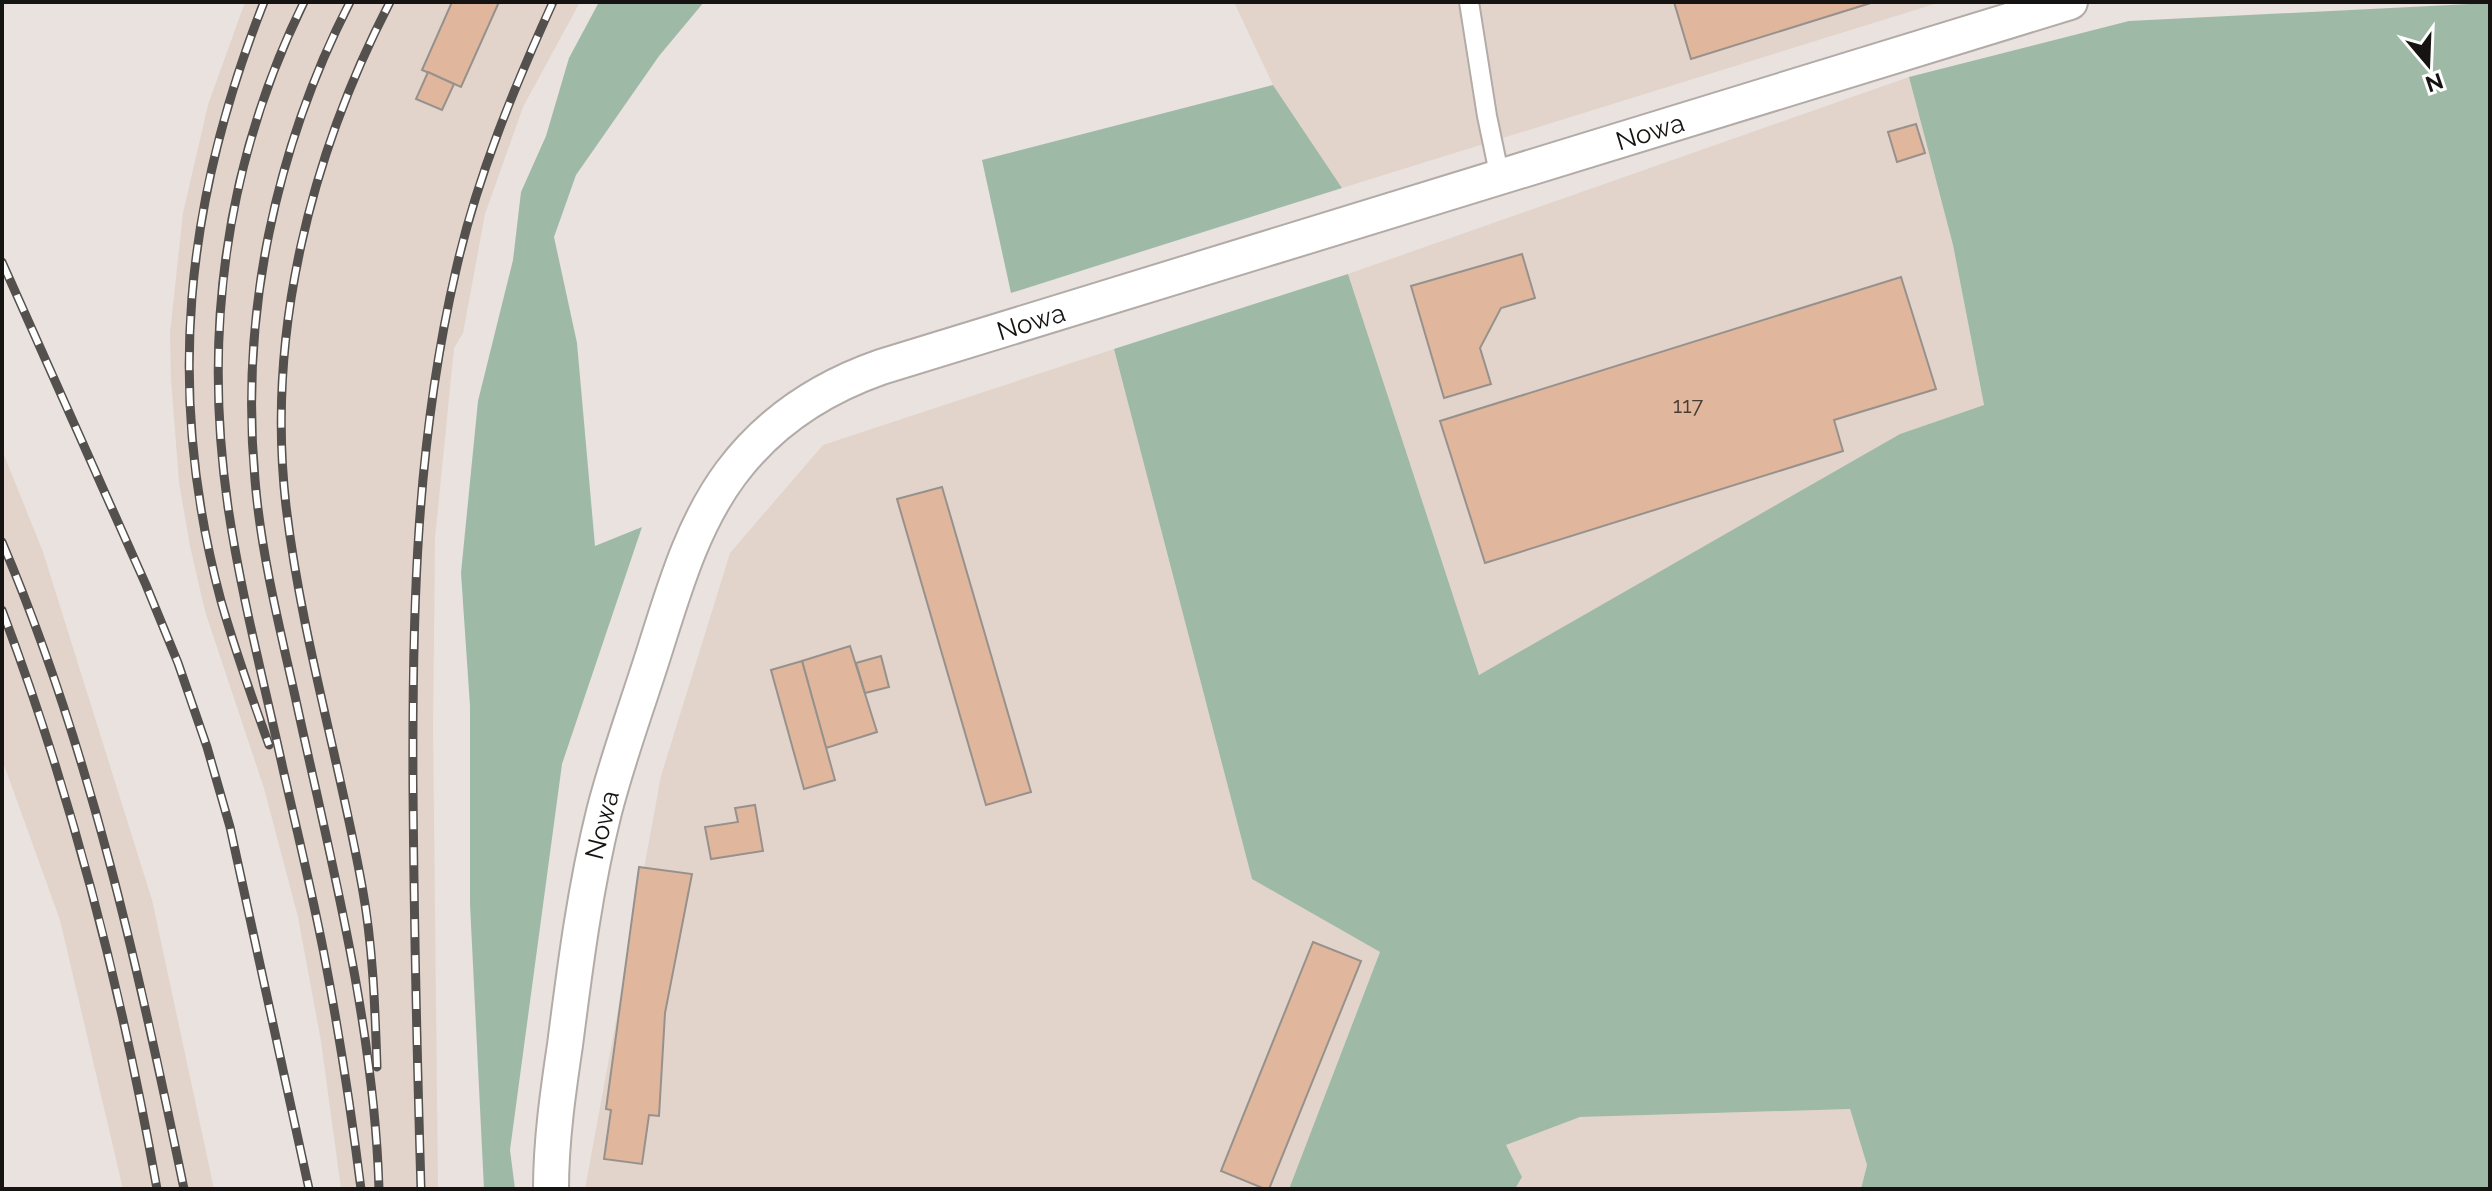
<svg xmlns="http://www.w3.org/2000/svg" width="2492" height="1191" font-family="Raleway,sans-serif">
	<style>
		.built { fill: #e2d4cb }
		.green { fill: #9fb9a7 }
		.building { fill: #e0b79c; stroke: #97918d; stroke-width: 2 }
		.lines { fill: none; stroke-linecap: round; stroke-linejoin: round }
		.service-casing { stroke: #b2aba7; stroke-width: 22 }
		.minor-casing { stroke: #b2aba7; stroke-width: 38 }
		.service { stroke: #fff; stroke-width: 18 }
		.minor { stroke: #fff; stroke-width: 34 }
		.rail-casing { stroke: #53504d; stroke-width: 9 }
		.rail { stroke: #fff; stroke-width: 6; stroke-dasharray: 18; stroke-linecap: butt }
		.labels { text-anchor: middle; stroke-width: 6; stroke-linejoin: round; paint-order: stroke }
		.number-label { font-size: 22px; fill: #483d34 }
		.street-label { font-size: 26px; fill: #161412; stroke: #fff }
	</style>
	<rect width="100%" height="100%" fill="#e9e2de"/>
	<g class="built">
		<polygon points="245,2 580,2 523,107 485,214 463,333 454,348 435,538 433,727 438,1189 341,1189 321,1041 298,917 264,788 205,611 190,546 179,482 171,379 170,333 183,213 208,105"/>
		<polygon points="1234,2 1941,2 1342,188 1273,85"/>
		<polygon points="1909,77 1953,245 1984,405 1900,434 1479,675 1348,274"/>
		<polygon points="1114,349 1252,879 1380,952 1289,1189 585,1189 661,776 730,553 823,445"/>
		<polygon points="2,450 43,552 152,900 214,1189 123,1189 60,920 2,759"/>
		<polygon points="1850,1109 1867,1165 1861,1189 1515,1189 1522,1177 1506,1145 1580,1117"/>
	</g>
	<g class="green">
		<polygon points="599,2 704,2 659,56 576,175 554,237 577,343 595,546 642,527 562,764 510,1150 515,1189 484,1189 470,904 470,706 461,573 478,401 513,260 521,192 546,136 569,58"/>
		<polygon points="2490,3 2490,1189 1861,1189 1867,1165 1850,1109 1580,1117 1506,1145 1522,1177 1515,1189 1289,1189 1380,952 1252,879 1114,349 1348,274 1479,675 1900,434 1984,405 1953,245 1909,77 2129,21"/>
		<polygon points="1273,85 1342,188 1011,293 982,160"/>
	</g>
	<g class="building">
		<polygon points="452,2 499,2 461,87 422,70"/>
		<polygon points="1674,2 1874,2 1691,59"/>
		<polygon points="428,72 454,84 442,110 416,99"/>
		<polygon points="1916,124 1925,153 1897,162 1888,132"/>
		<polygon points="1522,254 1535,298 1501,308 1480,348 1491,384 1444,398 1411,286"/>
		<polygon points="1901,277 1936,389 1834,420 1843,451 1485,563 1440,421"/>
		<polygon points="942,487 1031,792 986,805 897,499"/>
		<polygon points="850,646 877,732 826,748 802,661"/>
		<polygon points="881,656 889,687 865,693 856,663"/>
		<polygon points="802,661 835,780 804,789 771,670"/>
		<polygon points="755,805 763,851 711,859 705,827 738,822 735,808"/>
		<polygon points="639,867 692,874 665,1013 659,1116 649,1115 642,1164 604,1159 611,1110 606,1109"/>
		<polygon points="1313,942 1361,961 1269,1189 1265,1189 1221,1171"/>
	</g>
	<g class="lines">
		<g class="service-casing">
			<polyline id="service" points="1469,2 1487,116 1500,178"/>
		</g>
		<g class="minor-casing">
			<path id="minor" d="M551 1189C551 1141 558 1092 565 1045 575 967 585 888 604 812 617 761 635 712 651 662 672 597 690 528 731 473 769 422 821 388 881 367L2070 2"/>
		</g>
		<use href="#service" class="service"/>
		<use href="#minor" class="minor"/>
		<g class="rail-casing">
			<g id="rail">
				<path d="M264 2C185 202 165 392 221 601 235 650 252 698 269 745"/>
				<path d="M304 2C226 161 203 332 228 507 241 595 264 682 283 769 297 831 312 892 324 954 339 1032 351 1110 361 1189"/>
				<path d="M350 2C275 149 240 315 255 480 261 553 279 625 295 696 330 858 374 1023 379 1189"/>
				<polyline points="2,262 146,585 178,663 207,747 230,827 309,1189"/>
				<path d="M2 542C90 749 139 970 184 1189"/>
				<path d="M2 610C73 798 122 992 157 1189"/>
				<path d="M377 1067C375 1007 373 946 362 886 339 759 301 634 286 506 266 332 311 155 390 2"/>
				<path d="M421 1189C417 1055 414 922 413 788 412 612 416 442 456 270 477 177 514 88 553 2"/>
			</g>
		</g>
		<use href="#rail" class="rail"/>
	</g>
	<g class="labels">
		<g class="number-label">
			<text x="1688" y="413">117</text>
		</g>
		<g class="street-label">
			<text transform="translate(1650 132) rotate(-17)" y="9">Nowa</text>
			<text transform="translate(1031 322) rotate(-17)" y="9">Nowa</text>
			<text transform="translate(602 825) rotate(-76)" y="9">Nowa</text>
		</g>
	</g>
	<rect width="2492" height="1191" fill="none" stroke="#161412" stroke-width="8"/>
	<g transform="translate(2428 64) rotate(161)" stroke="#ffffff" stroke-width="6" paint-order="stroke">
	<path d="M0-6L14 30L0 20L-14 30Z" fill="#161412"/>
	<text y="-12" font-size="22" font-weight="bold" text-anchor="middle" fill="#161412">N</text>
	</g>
</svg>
